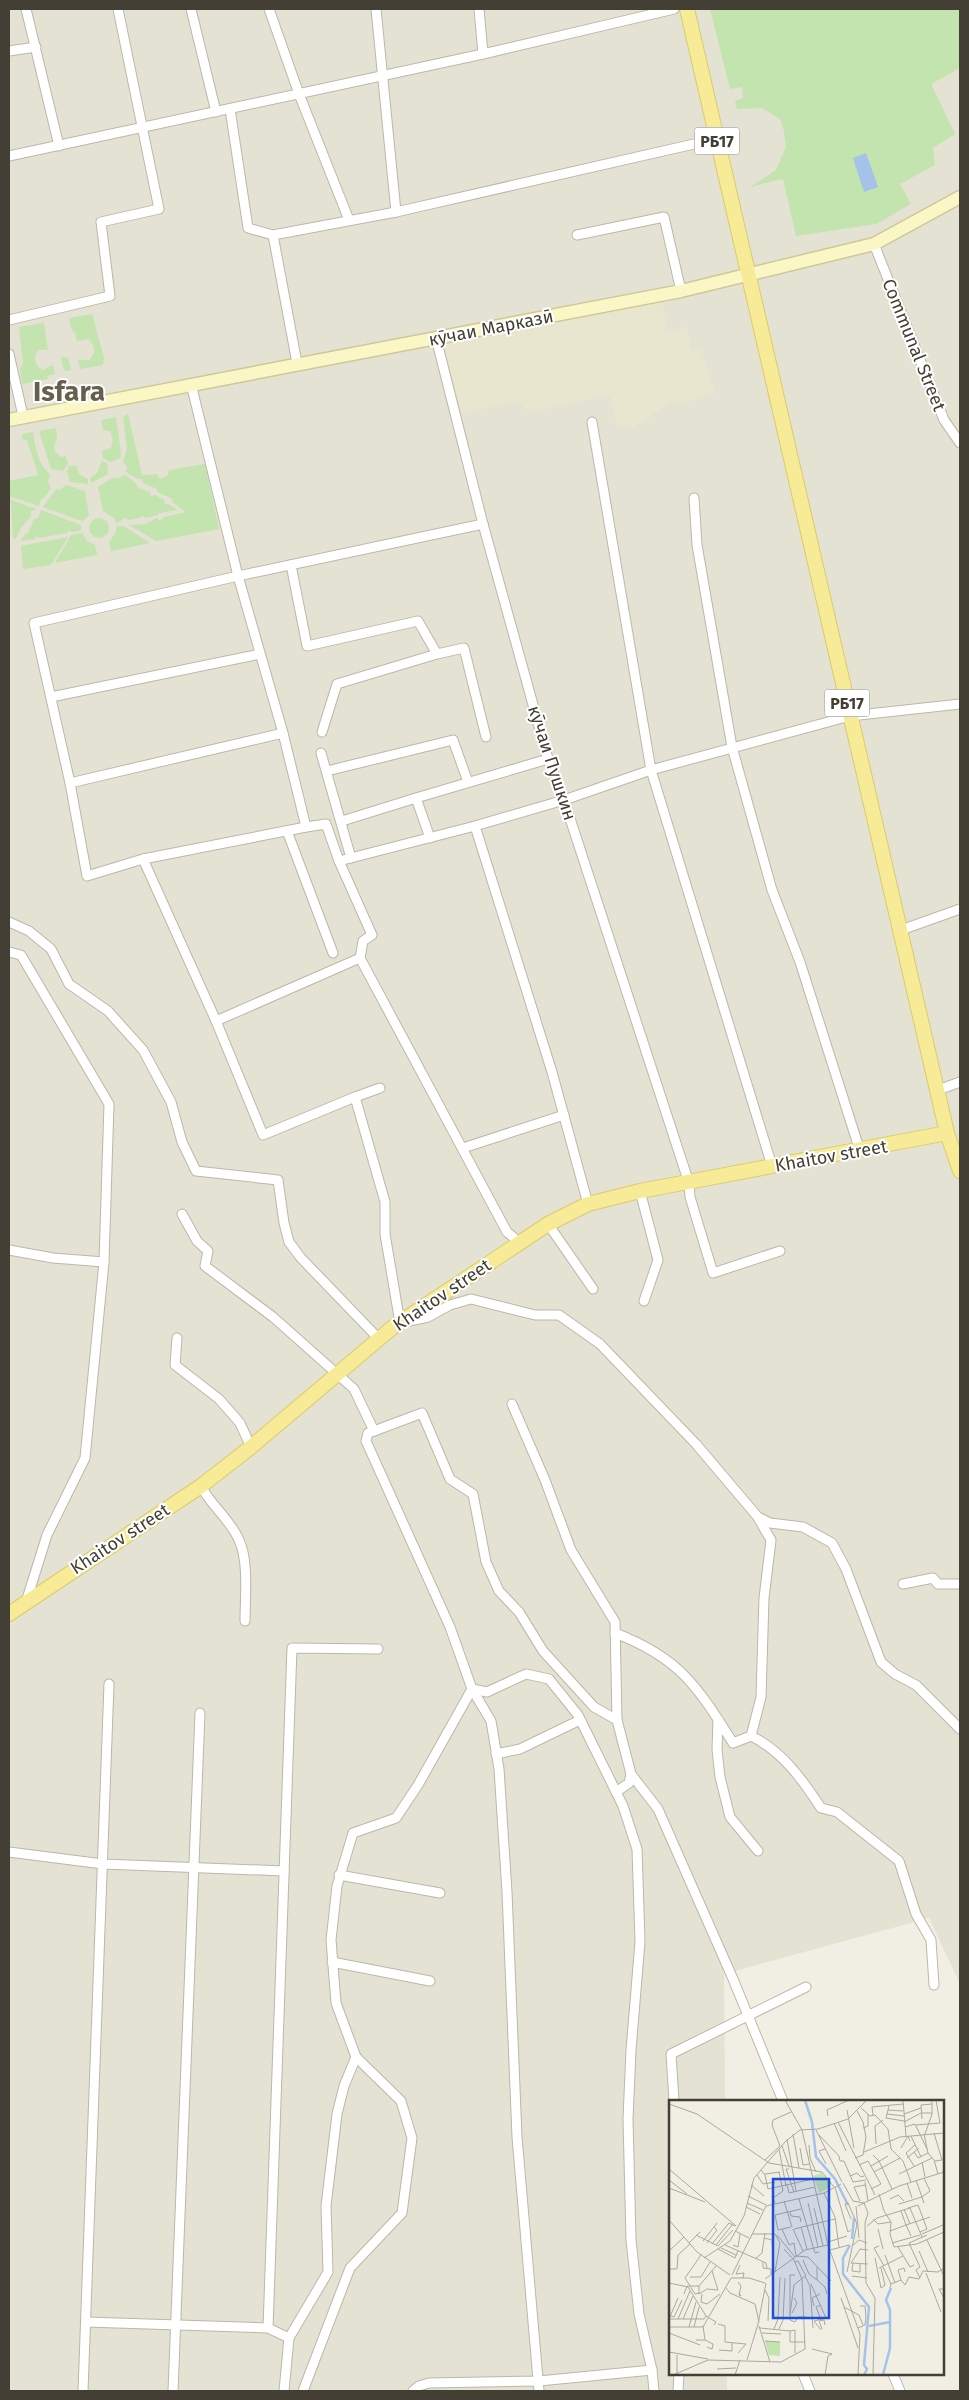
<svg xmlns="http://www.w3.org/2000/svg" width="969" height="2400" font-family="'Fira Sans',sans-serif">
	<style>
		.residential { fill: #e4e2d3 }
		.education { fill: #e9e6cf }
		.green { fill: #c3e3af }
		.water { fill: #a4c2ea }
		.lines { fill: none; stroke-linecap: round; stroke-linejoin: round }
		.minor-casing { stroke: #bcb8a8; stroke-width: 11 }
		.secondary-casing { stroke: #cec897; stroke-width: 15 }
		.primary-casing { stroke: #dbcb69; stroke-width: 16 }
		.minor { stroke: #fff; stroke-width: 9 }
		.secondary { stroke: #fbf6c5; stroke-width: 12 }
		.primary { stroke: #f7eb97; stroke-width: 14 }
		.labels { text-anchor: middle; stroke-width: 4; stroke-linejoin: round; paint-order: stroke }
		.shield { fill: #fff; stroke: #7b7972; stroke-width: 1 }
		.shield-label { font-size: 16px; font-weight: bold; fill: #433f35 }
		.street-label { font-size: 18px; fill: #433f35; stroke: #fff }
		.town-label { font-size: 28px; font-weight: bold; fill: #655f4d; stroke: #fff }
		.inset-river { fill: none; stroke: #a4c2ea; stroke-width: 2.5 }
		.inset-road { fill: none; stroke: #aba99e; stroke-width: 1 }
		.view { fill: #1d4ed8; fill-opacity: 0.15; stroke: #1d4ed8; stroke-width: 2.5 }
		.inset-edge { fill: none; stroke: #433f35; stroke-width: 2.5 }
	</style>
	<rect width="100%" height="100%" fill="#f1efe4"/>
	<polygon class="residential" points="9,9 960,9 960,1984 929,1918 724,1974 725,2101 670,2101 670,2374 727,2374 727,2391 9,2391"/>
	<polygon class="education" points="662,301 668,331 687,327 691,351 701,350 715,393 681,404 673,400 634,427 617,428 610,395 528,412 518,401 462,414 443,341"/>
	<g class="green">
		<polygon points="710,9 960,9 960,68 931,84 955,134 933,148 935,165 900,184 911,204 876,224 796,236 783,179 750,187 776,170 786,147 784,131 780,119 762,108 737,109 735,101 743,98 742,87 730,89"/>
		<path d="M92 314 104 358 103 365 80 369 78 360H89C96 354 96 345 88 339L77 341 75 332 72 331 69 318Z"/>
		<path d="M44 323 48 350H39C32 356 34 366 43 370L53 365 55 374 47 376 48 379 22 384 20 368 23 363 19 327Z"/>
		<polygon points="61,357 68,357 71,370 64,371"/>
		<polygon points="128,414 142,475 157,474 160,479 167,476 169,470 205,464 219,529 156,541 129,525 145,524 157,518 160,521 164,517 186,512 173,503 171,498 157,492 157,489 143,483 142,479 137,479 126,472 127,467 123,462 127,448 123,417"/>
		<polygon points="116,417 121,454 120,458 110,462 103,458 102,451 111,448 113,439 110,431 103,430 101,420"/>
		<polygon points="56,428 57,439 54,445 55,452 61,457 66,456 68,464 63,471 51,469 39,431"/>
		<path d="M33 432C35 446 38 465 50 474L48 481 51 488 44 498 41 499 39 506 9 496V481L38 475C35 462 30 452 27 440H23L22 434Z"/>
		<polygon points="102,461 107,463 108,474 91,483 90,478 97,473"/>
		<polygon points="69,466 77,466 79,474 88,479 88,484 70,482 67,472"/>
		<polygon points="125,475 136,483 137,487 150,492 151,496 155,495 164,500 165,505 168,504 178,510 159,513 158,515 146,518 142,516 140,518 129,520 125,518 116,523 114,518 103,511 98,487 112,478 118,478"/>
		<polygon points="66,485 85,491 89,515 82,521 43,507 56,489 60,490"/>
		<polygon points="11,500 36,509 31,511 31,516 21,528 16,539 13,539"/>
		<path d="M41 510 81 525V530L72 532 68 530 67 533C56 535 49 536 39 538L36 536 35 539 20 541 25 534 28 533 34 519 38 518Z"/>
		<circle cx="99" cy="528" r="10"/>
		<polygon points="123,526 150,543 111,551 109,542 116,532 116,527"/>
		<polygon points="82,533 87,541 95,545 97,555 55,563 71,535"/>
		<polygon points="68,537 51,565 23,569 21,546"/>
	</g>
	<polygon class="water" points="866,153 878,187 864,192 853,158"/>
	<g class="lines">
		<g class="minor-casing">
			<g id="minor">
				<polyline points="26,9 59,146"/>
				<polyline points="191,9 216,112"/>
				<polyline points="269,9 299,94 349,220"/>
				<polyline points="376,9 396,212"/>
				<polyline points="479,9 483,54"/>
				<polyline points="9,51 36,47"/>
				<polyline points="230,109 248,228 273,235 396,212 716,139"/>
				<polyline points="9,156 483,54 674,9"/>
				<polyline points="273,235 297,363"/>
				<polyline points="577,235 664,217 681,291"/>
				<polyline points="874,244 944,420 960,443"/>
				<polyline points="9,320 110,296 101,222 159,209 118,9"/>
				<polyline points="436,338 483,524 548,759 564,800 689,1183 690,1197 713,1273 780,1251"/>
				<polyline points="9,354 23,416"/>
				<polyline points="191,384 238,576 283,733 306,827 326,824 339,861 475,826 564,800 651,770 850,716 960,704"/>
				<polyline points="592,422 651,770 772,1166"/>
				<polyline points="694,498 697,545 732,747 772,890 800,962 860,1151"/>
				<polyline points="291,565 307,646 418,621 437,654 464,648 486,737"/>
				<polyline points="51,697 260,654"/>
				<polyline points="322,732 337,684 437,654"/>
				<polyline points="321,753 351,858"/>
				<polyline points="327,771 453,740 468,782"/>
				<polyline points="70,783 283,733"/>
				<polyline points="342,821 416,798"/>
				<polyline points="475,826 552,1072 588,1204"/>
				<polyline points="306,827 143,859 87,876 70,783 34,623 238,576 483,524"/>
				<polyline points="287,831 333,953"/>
				<polyline points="430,838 416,798 548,759"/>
				<path d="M143 859 216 1021 263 1135 355 1097 385 1202V1234L400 1323 428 1317 450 1305 471 1299 535 1315H559L600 1344 696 1444 757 1516 771 1540 764 1598 761 1697 751 1736 733 1743C697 1686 680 1658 615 1633"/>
				<polyline points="339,861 372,935 363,941 360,958 507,1232 519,1242"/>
				<polyline points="9,922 29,931 51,949 69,984 108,1011 143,1050 171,1102 182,1142 196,1171 278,1180 284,1223 289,1242 301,1258 379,1339"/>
				<polyline points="901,930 960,909"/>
				<polyline points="9,952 21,955 109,1104 104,1262 85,1458 47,1535 26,1602"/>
				<polyline points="216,1021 360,958"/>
				<polyline points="938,1090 960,1082"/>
				<polyline points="355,1097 380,1088"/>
				<polyline points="463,1148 564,1115"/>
				<polyline points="640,1191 658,1260 644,1301"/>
				<polyline points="182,1214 197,1241 208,1251 205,1266 273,1317 354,1389 374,1431 368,1433 366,1441 450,1627 472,1689 491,1721 499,1769 507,1892 517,2137 539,2391"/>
				<polyline points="548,1224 593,1289"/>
				<polyline points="9,1250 53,1258 104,1262"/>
				<polyline points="177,1338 175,1365 219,1399 240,1423 251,1447"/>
				<polyline points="512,1404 545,1480 571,1550 615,1622 617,1720"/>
				<polyline points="374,1431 422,1413 450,1479 473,1494 486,1562 499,1591 519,1612 543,1651 594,1707 617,1720 631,1774 629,1783 616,1792"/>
				<path d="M201 1486C211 1506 230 1519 239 1540 249 1561 245 1598 245 1621"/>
				<polyline points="758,1517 770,1523 803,1527 832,1543 846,1569 881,1662 895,1674 916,1685 960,1729"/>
				<polyline points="903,1584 933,1578 938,1584 960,1584"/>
				<polyline points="718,1721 717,1750 720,1777 730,1817 758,1851"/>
				<path d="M751 1736C782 1751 802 1779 821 1808L837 1812 899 1861 916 1914 931 1940 934 1985"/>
				<polyline points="496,1754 520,1749 580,1720"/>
				<polyline points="631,1774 658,1809 733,1979 783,2101"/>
				<polyline points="9,1852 103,1864 284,1871"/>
				<polyline points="339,1875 440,1893"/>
				<polyline points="332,1962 430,1981"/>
				<polyline points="674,2101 671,2054 806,1987"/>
				<polyline points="86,2322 268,2328 289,2338 284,2391"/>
				<polyline points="268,2328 292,1648 378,1649"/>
				<polyline points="289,2338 328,2272 326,2206 337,2114 344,2086 356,2057 336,2003 331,1940 337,1886 353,1833 396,1818 418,1785 472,1689 487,1692 526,1674 549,1679 578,1715 623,1806 637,1849 640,1942 631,2050 628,2119 631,2240 639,2314 652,2370 654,2391"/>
				<polyline points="803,2374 810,2391"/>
				<polyline points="893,2374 900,2391"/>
				<polyline points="83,2391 109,1684"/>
				<polyline points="173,2391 200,1713"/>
				<polyline points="303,2391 350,2268 402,2213 412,2138 401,2101 356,2057"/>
				<polyline points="413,2391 419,2386 429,2383 539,2381 652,2370"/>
				<polyline points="678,2391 679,2374"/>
			</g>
		</g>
		<g class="secondary-casing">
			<polyline id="secondary" points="9,420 681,291 874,244 960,197"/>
		</g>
		<g class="primary-casing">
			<g id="primary">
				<polyline points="687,9 947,1133 960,1171"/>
				<polyline points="9,1614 201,1486 251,1447 393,1327 548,1224 588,1204 640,1191 947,1133"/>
			</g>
		</g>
		<use href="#minor" class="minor"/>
		<use href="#secondary" class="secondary"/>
		<use href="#primary" class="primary"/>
	</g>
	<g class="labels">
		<g class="shield">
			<rect x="694.5" y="127.5" width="45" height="27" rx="4"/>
			<rect x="824.5" y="689.5" width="45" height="27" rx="4"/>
		</g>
		<g class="shield-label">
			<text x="717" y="147">РБ17</text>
			<text x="847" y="709">РБ17</text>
		</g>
		<g class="street-label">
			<text transform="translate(491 328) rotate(-11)" y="6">кӯчаи Марказӣ</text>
			<text transform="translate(914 345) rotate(68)" y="6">Communal Street</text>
			<text transform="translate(552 763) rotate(72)" y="6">кӯчаи Пушкин</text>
			<text transform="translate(831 1156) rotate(-10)" y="6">Khaitov street</text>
			<text transform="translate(442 1295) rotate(-34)" y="6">Khaitov street</text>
			<text transform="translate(120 1539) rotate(-33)" y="6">Khaitov street</text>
		</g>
		<g class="town-label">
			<text x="69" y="401">Isfara</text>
		</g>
	</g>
	<g transform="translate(669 2100)">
		<rect width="275" height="275" fill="#f1efe4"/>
		<path d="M152 73 162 82 158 89 150 93 144 76ZM96 241 111 242V256L100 255Z" fill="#c3e3af"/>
		<path class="inset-river" d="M136 0 143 22 147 57 166 79 179 105M183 139 185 118M181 145 174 158V174L200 207 195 265 198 269 195 275M200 226 221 222M214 275 221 248V210L217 200 222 188"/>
		<path class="inset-road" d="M116 0 133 30M234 0 237 36M0 4 28 14 100 63 153 72 165 87M220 6 217 18 235 21M192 8 201 16 206 15 219 29 222 49 234 61 242 82M178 10 185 48M219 10 234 11M218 14 235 16M235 14 252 8M204 15 203 7 234 4M159 16 158 10 180 0M253 19 252 5 263 4M169 22 206 95M235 22 252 13H263M165 23 177 51M247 25 271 23 267 0M236 27 246 24 258 49M194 28 199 26V14M133 30 159 145 191 234 189 275M147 30 173 82M265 33 273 60 266 61M124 34 130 68M255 34 259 53 265 60 269 74M256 34 263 14V0M150 35 170 56 171 61H175L184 82 197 80M242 36 252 57M118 39 127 91M207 44 206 26 214 20M140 45 141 58 147 72M113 46 120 66M131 48 134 65 141 64M232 48 239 36 241 41M110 49 113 65M156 49 150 51 157 64M195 52 231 37 275 33M245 52 249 58 259 53M204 55 210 61 223 89M186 58 194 55 197 37 194 22 188 11M238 58 250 48M96 60 111 46 103 25 104 20 122 12M253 62 256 77M113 65 117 86M190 65 199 61 212 84 202 89M202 66 219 56M245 66 237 53 246 45M0 69 67 126M120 69H117L125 92M92 70 96 75 99 89 144 79M205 72 231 58M96 74 111 72M230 74 263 58M88 75 94 84 106 82M181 76 188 73 192 77 195 76M0 80 18 94M247 80 255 103M196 82 199 101M174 83 184 101 195 103 230 86 275 72M238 83 243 98M82 85 95 96M118 85 120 93 146 87M166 87 179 132 182 130M0 88 36 102M155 93 166 117 170 147M210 94 215 111 222 122 221 134 225 147 248 144 275 132M79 96 97 105M130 99 146 153 150 152M221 99 229 95 235 101M115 101 123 127M191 101 185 87 196 85M78 103 94 110M106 103 104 98 114 91 110 72M139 103 149 147M230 104 253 97 261 91 255 78M187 106 190 138M189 106 195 103 199 113 196 123 197 183 206 198 204 275M77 107 91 114M145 108 154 146M239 108 249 105 258 129 251 132M235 109 241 124M232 111 237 125 261 117M121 112 122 116 131 117 132 122M204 119 209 124 222 122M0 120 28 152 61 175M198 126 208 118 241 108 253 137M122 127 109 130 106 115 132 109M132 127 138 149M113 129 120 145 125 143 127 156 139 157 162 181M124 129 134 151M125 129 166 119M209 129 214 149M66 131 80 138M221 131 237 125 242 136M83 134H106L111 143 106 172M253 134 274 125 275 128M27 135 49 146 64 130M108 135 126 157M95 138 103 140 104 155M258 140 275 176M34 141 48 123M159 142 178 136M20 143 31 132M38 143 48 130 45 127M223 143 251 135M43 144 60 123 66 126M47 145 63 125M56 145 97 163 98 169M64 145 69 147 71 134M183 146 190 140 198 143M210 146 205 148 215 166M229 147 241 167 245 165M52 148 67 155M49 149 66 158 69 151M161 150 180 145M199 150 191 149 182 163 199 164M0 151 15 137M250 151 259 172M216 155 226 183M35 158 61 141 75 116 85 78 117 41 131 30 149 29 179 19 198 0M206 158 212 188 216 185 212 168M86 159 93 153 96 133M134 160 140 174M94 162V168L102 169V174M126 162 129 161 137 176M184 163 183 171 191 172V164M71 165 67 174 75 173 74 178M214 167 222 184M210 168 234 156M0 169H8L9 155 21 144M178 172 188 124 179 103 176 104 182 119M257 173 272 212M140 174 148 180V167M63 175 97 106 155 93 172 84M126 175H121V220L126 222 129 217H137M183 176 198 178M21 177H32L41 162M62 178H80L96 183M251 178 247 170 251 167 240 143 258 135M96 179 136 150 159 145M148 180 156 187 158 194M232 180 229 170 235 168 236 172M69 182 72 186 70 195 72 196 70 193M0 183 19 187 37 216 47 222 45 225M142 184 157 218 145 221 152 230M30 186V194L38 189 49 190 43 171M56 187 61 193 86 204 90 222M221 188 222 184 232 180 236 185 240 177 250 179 254 171 269 172 275 168M275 189H270L275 198M96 190 100 198 99 221M30 193 26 194 16 178 32 155M15 194 18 186H30L47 166M33 194 32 202 38 204 51 194M172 198 189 248M152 205 147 207 152 220M145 206 143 198 151 194M175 207 190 215 194 225M123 213 128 203 125 198M121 214 125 185 136 176 141 186 144 228M2 216 5 217 13 200M0 219H35L37 216M0 219 9 198M9 219 21 191M14 219 24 196M49 224 56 226V242L77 244 69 253M90 226 101 262M0 227H34L62 178M20 227 27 202M25 227 30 207M91 228 121 231V242H136M189 228 196 225 197 217 196 206H191M105 229 109 219 111 177M110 229 114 220 116 178M153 229 150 221 155 220 156 225M121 231 126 230V253M0 233 31 245M93 233 112 234M27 240H36L34 226M36 240 44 244 43 249 38 247M96 241 111 242M143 249 163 254 159 256 156 275M50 250 63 251V243M0 252 39 259M8 255V274M78 260 89 224 97 183M48 269 67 268M4 275 39 260 112 262 136 249 133 179 125 160 115 149M66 275 71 260"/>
		<path class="view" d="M104 79H160V218H104Z"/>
		<rect width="275" height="275" class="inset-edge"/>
	</g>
	<rect width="969" height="2400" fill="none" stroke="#433f35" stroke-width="20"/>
</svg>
